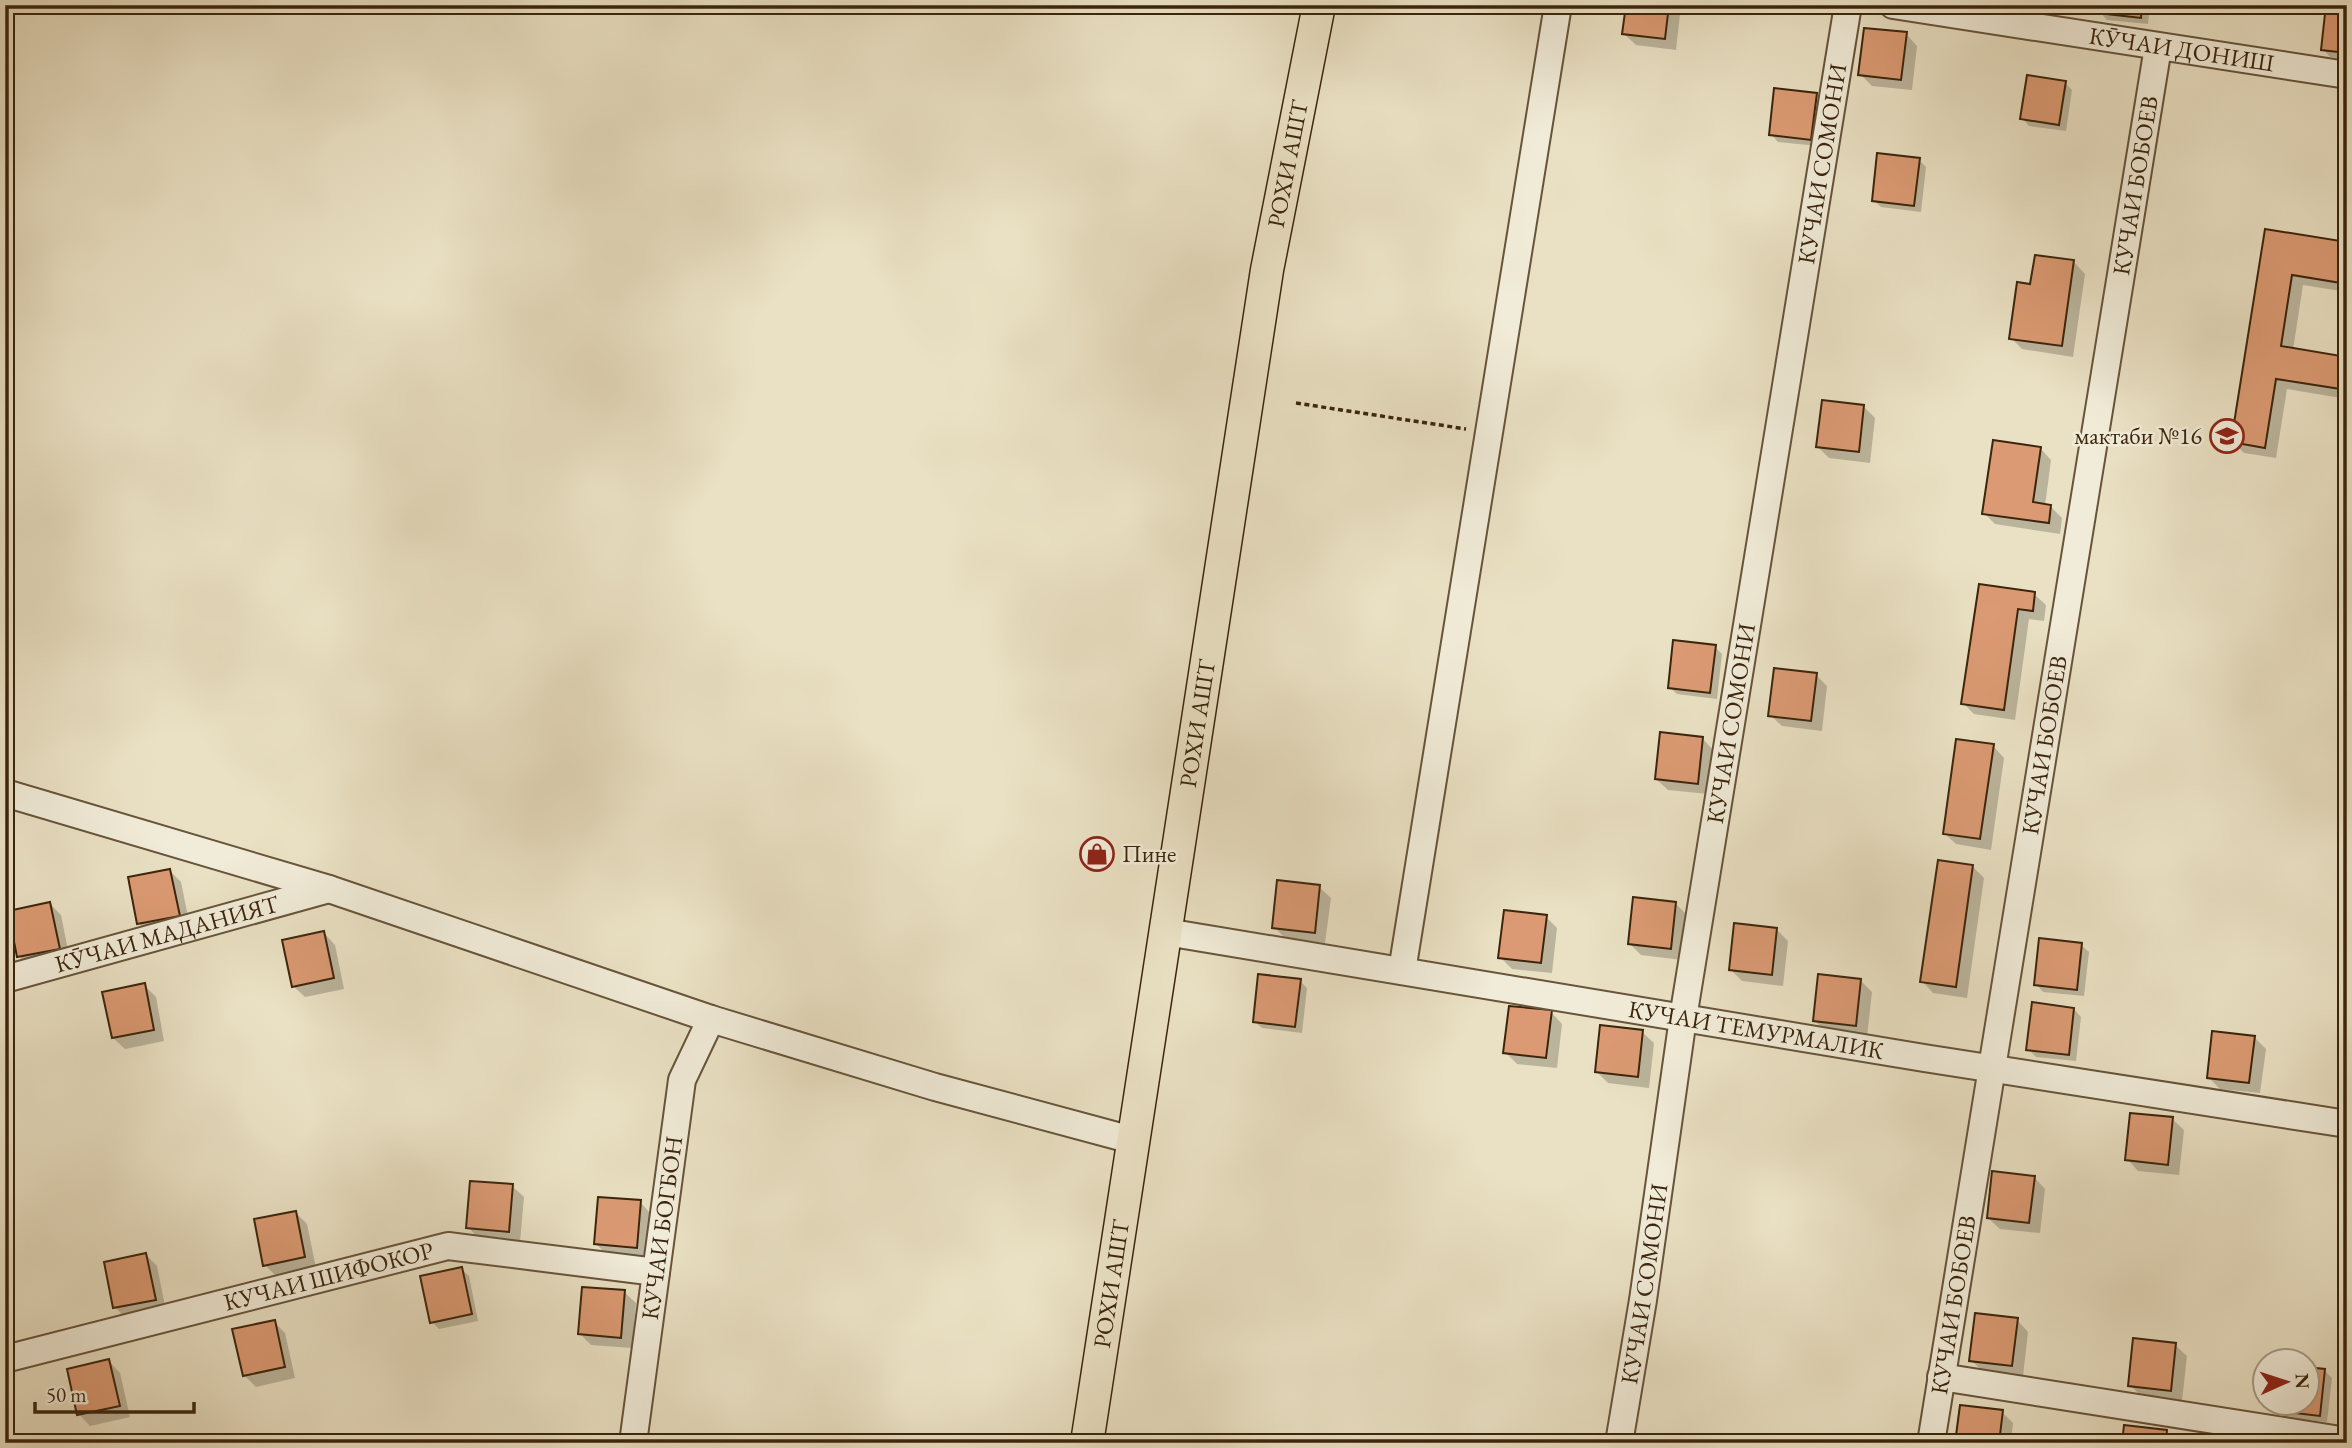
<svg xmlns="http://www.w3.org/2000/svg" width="2352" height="1448" font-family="'EB Garamond',serif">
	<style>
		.shadow { fill: #0003 }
		.building { fill: #db9a73; stroke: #3b250c; stroke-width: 2 }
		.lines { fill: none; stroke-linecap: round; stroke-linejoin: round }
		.minor-casing { stroke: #67543a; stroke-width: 30 }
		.major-casing { stroke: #3b250c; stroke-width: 35 }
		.path { stroke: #3b250c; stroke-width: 3.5; stroke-dasharray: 5 3.5; stroke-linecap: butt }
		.minor { stroke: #f1ecd9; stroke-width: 26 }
		.major { stroke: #eae1c4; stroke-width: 32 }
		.labels { text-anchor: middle; stroke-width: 5; stroke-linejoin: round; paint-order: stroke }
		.street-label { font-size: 24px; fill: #3b250c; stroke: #f1ecd9 }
		.poi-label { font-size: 24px; fill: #3b250c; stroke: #f1ecd9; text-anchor: end }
	</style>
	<rect width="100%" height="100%" fill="#eae1c4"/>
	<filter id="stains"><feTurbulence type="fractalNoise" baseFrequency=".00286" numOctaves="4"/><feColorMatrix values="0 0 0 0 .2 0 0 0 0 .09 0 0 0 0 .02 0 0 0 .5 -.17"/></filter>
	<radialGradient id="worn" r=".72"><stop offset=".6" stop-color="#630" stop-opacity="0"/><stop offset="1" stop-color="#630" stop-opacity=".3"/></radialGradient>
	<g class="shadow">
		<polygon points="1421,5 1449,5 1449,8"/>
		<polygon points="1627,5 1681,5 1676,50 1636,45 1624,34"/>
		<polygon points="2101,5 2150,5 2148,24 2107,20 2100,12"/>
		<polygon points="2347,7 2347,59 2330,57 2323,49"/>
		<polygon points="1906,34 1917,46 1912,90 1872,86 1860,74"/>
		<polygon points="2065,83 2072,90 2066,131 2029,126 2022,118"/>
		<polygon points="1816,94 1823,102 1818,146 1778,142 1771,134"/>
		<polygon points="1919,160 1926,167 1921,212 1881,207 1873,200"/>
		<polygon points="2266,231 2347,243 2347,292 2303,285 2293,350 2347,358 2347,399 2287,389 2276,458 2244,453 2233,442"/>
		<polygon points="2074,262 2085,274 2073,357 2022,349 2011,338 2032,286"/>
		<polygon points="1863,406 1875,418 1870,463 1829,458 1818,447"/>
		<polygon points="2040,448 2051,460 2045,506 2050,506 2062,518 2060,534 1995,524 1984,513"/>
		<polygon points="1980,586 2034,594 2046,605 2044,621 2029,619 2015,720 1974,714 1963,703"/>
		<polygon points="1715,647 1722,654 1717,699 1677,694 1669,687"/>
		<polygon points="1816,675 1827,686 1822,731 1782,726 1770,715"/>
		<polygon points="1702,738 1713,750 1708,794 1668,790 1656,779"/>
		<polygon points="1993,746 2004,758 1991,850 1956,844 1944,833"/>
		<polygon points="1973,867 1984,878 1967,998 1933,993 1922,981"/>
		<polygon points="170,871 181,882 190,927 150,935 139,923"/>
		<polygon points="1319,887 1331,898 1325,943 1285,938 1274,927"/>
		<polygon points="50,904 61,915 70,960 30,968 19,956"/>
		<polygon points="1676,904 1687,915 1682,960 1641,955 1630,944"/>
		<polygon points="1546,917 1557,928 1552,973 1512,969 1500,957"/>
		<polygon points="1776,929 1788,941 1783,986 1742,981 1730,969"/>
		<polygon points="324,933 335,945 344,989 305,997 293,986"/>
		<polygon points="2081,945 2089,952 2084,996 2043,992 2036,984"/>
		<polygon points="1860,980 1872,992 1867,1037 1826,1032 1815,1021"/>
		<polygon points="1300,981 1307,988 1302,1033 1262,1028 1254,1021"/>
		<polygon points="144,985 156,997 164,1041 125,1049 113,1038"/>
		<polygon points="2074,1009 2081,1017 2076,1061 2036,1057 2028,1049"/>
		<polygon points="1551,1012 1562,1024 1557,1068 1517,1064 1505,1052"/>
		<polygon points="1642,1032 1654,1043 1649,1088 1608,1083 1597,1072"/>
		<polygon points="2254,1037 2266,1049 2260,1093 2220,1089 2208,1077"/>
		<polygon points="5,1043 12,1074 5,1076"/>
		<polygon points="2172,1119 2184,1130 2179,1175 2138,1171 2127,1159"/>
		<polygon points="2034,1177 2045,1189 2040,1233 2000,1229 1988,1218"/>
		<polygon points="512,1186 524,1197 520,1242 479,1239 468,1227"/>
		<polygon points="640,1202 651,1214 647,1259 607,1255 596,1244"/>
		<polygon points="295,1212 307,1224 316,1268 276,1276 265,1265"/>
		<polygon points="146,1255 157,1266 166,1311 126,1319 115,1307"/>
		<polygon points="461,1269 469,1276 478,1321 439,1329 432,1322"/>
		<polygon points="624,1292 636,1303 632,1348 591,1345 580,1334"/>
		<polygon points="2017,1320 2028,1332 2023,1376 1983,1372 1971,1360"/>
		<polygon points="274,1322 285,1333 295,1378 256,1387 244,1375"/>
		<polygon points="2175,1345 2187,1356 2182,1401 2141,1396 2130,1385"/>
		<polygon points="109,1361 120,1373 130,1417 90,1426 79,1414"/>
		<polygon points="2324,1370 2332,1378 2327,1422 2286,1418 2279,1410 2306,1402"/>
		<polygon points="2002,1412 2013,1423 2011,1443 1957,1443"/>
		<polygon points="2166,1432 2177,1443 2124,1443"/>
	</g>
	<g class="building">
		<polygon points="1626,5 1669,5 1665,39 1622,34"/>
		<polygon points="2099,5 2142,5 2141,18 2098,13"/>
		<polygon points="2326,5 2347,5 2347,53 2321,50"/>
		<polygon points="1864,28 1907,32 1901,80 1858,75"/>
		<polygon points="2027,75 2066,81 2059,125 2020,119"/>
		<polygon points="1774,88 1817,93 1811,140 1769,135"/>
		<polygon points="1877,153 1920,158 1914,206 1872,201"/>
		<polygon points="2265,229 2347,242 2347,284 2292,275 2281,346 2347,357 2347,390 2276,379 2265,448 2231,442"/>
		<polygon points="2035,255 2074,260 2062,346 2009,339 2017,282 2030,284"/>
		<polygon points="1822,400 1864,405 1859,452 1816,447"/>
		<polygon points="1993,440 2041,447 2033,502 2051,505 2049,523 1982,514"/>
		<polygon points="1979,584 2035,592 2033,611 2018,609 2004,710 1961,704"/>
		<polygon points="1673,640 1716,645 1710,693 1668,688"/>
		<polygon points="1774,668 1817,673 1811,721 1768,716"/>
		<polygon points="1660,732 1703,737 1698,784 1655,779"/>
		<polygon points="1956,739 1994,744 1980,839 1943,834"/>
		<polygon points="1938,860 1973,865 1956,987 1920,982"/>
		<polygon points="170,869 180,916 137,924 128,877"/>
		<polygon points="1277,880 1320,885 1315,933 1272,928"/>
		<polygon points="1633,897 1676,902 1671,949 1628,944"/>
		<polygon points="50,902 60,949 17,957 8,911"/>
		<polygon points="1504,910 1547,915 1541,963 1498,958"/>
		<polygon points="1734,923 1777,928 1772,975 1729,970"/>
		<polygon points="324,931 334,978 292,987 282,940"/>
		<polygon points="2039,938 2082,943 2077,990 2034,985"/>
		<polygon points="1258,974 1301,979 1295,1027 1253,1022"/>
		<polygon points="1818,974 1861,979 1856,1026 1813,1021"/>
		<polygon points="145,983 154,1030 112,1038 102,992"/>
		<polygon points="2032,1002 2074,1008 2069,1055 2026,1050"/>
		<polygon points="1509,1006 1552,1010 1546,1058 1503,1053"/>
		<polygon points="1600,1025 1643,1030 1638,1077 1595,1072"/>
		<polygon points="2212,1031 2255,1036 2249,1083 2207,1078"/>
		<polygon points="2130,1113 2173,1117 2168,1165 2125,1160"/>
		<polygon points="2344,1150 2347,1150 2347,1198 2339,1198"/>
		<polygon points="1992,1171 2035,1176 2029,1223 1987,1218"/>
		<polygon points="470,1181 513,1184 509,1232 466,1228"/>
		<polygon points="598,1197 641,1200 637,1248 594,1244"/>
		<polygon points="296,1211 305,1257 263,1266 254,1219"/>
		<polygon points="146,1253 156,1300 113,1308 104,1262"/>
		<polygon points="462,1267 472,1314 430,1323 420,1276"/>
		<polygon points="582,1287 625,1290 621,1338 578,1334"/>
		<polygon points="1975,1313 2018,1318 2012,1366 1969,1361"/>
		<polygon points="275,1320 285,1367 243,1376 232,1329"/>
		<polygon points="2133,1338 2176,1343 2171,1391 2128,1386"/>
		<polygon points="109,1359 120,1406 77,1415 67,1369"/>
		<polygon points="2306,1367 2325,1369 2320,1416 2277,1411 2278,1402 2306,1402"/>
		<polygon points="1960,1405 2003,1410 1999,1443 1955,1443"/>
		<polygon points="2124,1425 2167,1430 2166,1443 2122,1443"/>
	</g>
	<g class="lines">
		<g class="minor-casing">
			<g id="minor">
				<path id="s1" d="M1893 5 2347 75"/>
				<polyline points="5,793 329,889 711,1019 935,1087 1132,1140"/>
				<path id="s2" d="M1166 932 1924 1058 2347 1124"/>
				<polyline points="1402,971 1558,5"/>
				<path id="s3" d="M5 979 329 889"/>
				<path id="s4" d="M5 1359 448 1246 656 1272"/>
				<polyline points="1941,1377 2347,1441"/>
				<path id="s5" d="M633 1443 682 1080 711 1019"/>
				<path id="s6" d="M1619 1443 1643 1300 1683 1018 1848 5"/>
				<path id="s7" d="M1931 1443 2158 47"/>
			</g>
		</g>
		<g class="major-casing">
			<g id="major">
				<path id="s8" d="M1087 1443 1267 270 1319 5"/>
			</g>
		</g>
		<polyline class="path" points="1296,403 1466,429"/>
		<use href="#minor" class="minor"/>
		<use href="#major" class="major"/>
	</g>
	<defs>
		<g id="school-ring" transform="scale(1.75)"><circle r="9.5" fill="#f1ecd9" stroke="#8f2418" stroke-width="1.5"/><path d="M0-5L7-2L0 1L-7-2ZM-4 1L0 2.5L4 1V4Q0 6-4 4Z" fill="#8f2418"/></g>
		<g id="shop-ring" transform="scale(1.75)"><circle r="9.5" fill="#f1ecd9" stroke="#8f2418" stroke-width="1.5"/><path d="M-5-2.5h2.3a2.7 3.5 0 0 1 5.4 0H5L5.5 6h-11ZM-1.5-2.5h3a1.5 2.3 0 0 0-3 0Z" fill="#8f2418"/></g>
	</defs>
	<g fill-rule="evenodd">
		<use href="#school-ring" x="2227" y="436"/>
		<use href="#shop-ring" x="1097" y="854"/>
	</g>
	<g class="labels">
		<g class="street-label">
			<text dy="8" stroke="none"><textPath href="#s1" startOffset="292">КӮЧАИ ДОНИШ</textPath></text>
			<text dy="8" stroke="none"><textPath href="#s8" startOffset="1295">РОХИ АШТ</textPath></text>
			<text dy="8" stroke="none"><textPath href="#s6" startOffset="1295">КУЧАИ СОМОНИ</textPath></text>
			<text dy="8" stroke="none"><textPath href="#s7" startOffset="1274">КУЧАИ БОБОЕВ</textPath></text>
			<text dy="8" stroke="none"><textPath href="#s8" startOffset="728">РОХИ АШТ</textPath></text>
			<text dy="8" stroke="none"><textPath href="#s6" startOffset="728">КУЧАИ СОМОНИ</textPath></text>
			<text dy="8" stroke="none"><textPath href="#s7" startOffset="707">КУЧАИ БОБОЕВ</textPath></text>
			<text dy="8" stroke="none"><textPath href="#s3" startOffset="168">КӮЧАИ МАДАНИЯТ</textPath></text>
			<text dy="8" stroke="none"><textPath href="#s2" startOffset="598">КУЧАИ ТЕМУРМАЛИК</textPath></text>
			<text dy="8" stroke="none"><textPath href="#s5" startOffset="217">КУЧАИ БОГБОН</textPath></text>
			<text dy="8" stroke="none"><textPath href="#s4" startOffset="334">КУЧАИ ШИФОКОР</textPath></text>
			<text dy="8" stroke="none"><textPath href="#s8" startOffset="161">РОХИ АШТ</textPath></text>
			<text dy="8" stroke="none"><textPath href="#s6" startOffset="161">КУЧАИ СОМОНИ</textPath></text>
			<text dy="8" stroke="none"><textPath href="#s7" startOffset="140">КУЧАИ БОБОЕВ</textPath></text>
		</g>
		<g class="poi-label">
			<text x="2202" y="444">мактаби №16</text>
			<text x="1122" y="862" text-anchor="start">Пине</text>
		</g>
	</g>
	<rect width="2352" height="1448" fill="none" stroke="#eae1c4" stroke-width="28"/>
	<rect x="7" y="7" width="2338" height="1434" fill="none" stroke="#3b250c" stroke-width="3.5"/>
	<rect x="14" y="14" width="2324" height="1420" fill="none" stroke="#3b250c" stroke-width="2"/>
	<g transform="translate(2286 1382) rotate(87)"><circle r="33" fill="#f1ecd9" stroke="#a89c87" stroke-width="2"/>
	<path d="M0-5L12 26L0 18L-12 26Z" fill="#8f2418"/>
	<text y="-10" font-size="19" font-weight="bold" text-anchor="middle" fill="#3b250c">N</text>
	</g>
	<path d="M35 1402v10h159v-10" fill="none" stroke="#3b250c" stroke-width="3.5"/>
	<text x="46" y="1402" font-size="21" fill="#3b250c" stroke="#f1ecd9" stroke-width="5" paint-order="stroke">50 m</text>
	<rect width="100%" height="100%" filter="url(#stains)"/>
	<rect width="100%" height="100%" fill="url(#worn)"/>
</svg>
